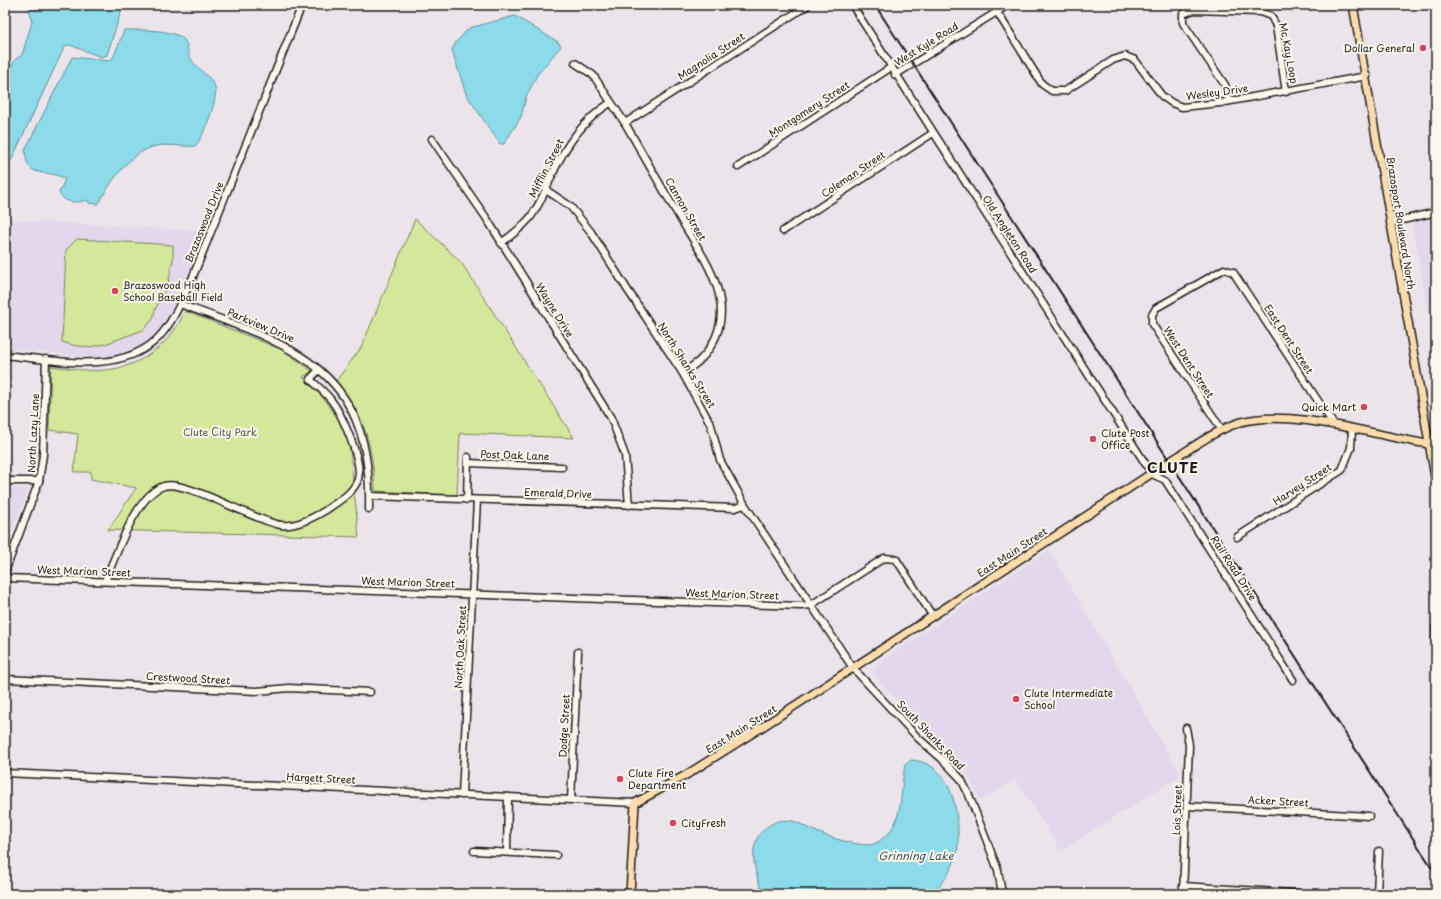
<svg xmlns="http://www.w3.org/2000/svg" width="1441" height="899" font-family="'Playpen Sans',sans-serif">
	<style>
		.built { fill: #e2d7eb }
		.green { fill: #d5e79b; stroke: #78825c }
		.water { fill: #8cdbea; stroke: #5f8f98 }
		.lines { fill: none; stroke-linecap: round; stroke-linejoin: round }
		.minor-casing { stroke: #1c1c1c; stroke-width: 9 }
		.major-casing { stroke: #1c1c1c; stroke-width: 10 }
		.minor { stroke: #fbf7ec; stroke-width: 6 }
		.major { stroke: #fcdcac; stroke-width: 7 }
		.rail { stroke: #1c1c1c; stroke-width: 2 }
		.poi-dot { fill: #d1495b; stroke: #fbf7ec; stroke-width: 1.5 }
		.labels { text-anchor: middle; stroke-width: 4; stroke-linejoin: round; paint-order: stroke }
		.street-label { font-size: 10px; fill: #1c1c1c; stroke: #fbf7ec }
		.poi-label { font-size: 10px; fill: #1c1c1c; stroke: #fbf7ec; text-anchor: start }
		.park-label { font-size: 10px; fill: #545942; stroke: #fbf7ec }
		.water-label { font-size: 11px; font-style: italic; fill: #3e555a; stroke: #fbf7ec }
		.district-label { font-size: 14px; font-weight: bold; letter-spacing: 1px; fill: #1c1c1c; stroke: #fbf7ec }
	</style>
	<rect width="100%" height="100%" fill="#ece4eb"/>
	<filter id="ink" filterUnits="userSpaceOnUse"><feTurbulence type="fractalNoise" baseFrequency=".025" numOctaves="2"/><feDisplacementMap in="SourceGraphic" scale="8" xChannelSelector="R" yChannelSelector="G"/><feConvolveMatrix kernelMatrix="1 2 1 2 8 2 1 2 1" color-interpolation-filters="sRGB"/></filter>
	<g filter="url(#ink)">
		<g class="built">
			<polygon points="1436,214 1436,354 1412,222"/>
			<polygon points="5,220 203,231 205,237 168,321 150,340 139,348 116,356 84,357 5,348"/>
			<polygon points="5,488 29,489 5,545"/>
			<polygon points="1049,550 1181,775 1061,851 1015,779 981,801 962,765 919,724 873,674 877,664"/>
		</g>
		<g class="green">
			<path d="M415 219 461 262 574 438 460 433 457 495 375 491C373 446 365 416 336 381L361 348Z"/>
			<polygon points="77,239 173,245 173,259 168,284 155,310 153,319 143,330 105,344 89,347 76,346 62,342 66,250"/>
			<path d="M185 311 283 350 312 371 303 377 323 398 348 432 359 537 108 530 136 488 91 479V472H74L78 434 49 430 51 366C69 368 88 372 106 370 141 367 172 343 185 311Z"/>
		</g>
		<g class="water">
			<path d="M29 5H123L107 55 101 57 70 45 65 46 9 165 5 168C5 148 2 74 15 60 16 58 20 57 22 55L32 22Z"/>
			<polygon points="515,16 558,42 561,46 537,75 526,97 521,117 504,144 500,144 466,94 452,50 456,42 469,28"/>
			<path d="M124 30C141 30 163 29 179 36 189 40 186 51 191 59 197 69 211 76 215 87 219 97 203 139 195 146 182 147 164 143 152 147 127 155 111 183 98 204L89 203 87 200C77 203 65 204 59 193L65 179C45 167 27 182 25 150L72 57 110 61 114 56Z"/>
			<path d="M911 760C947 762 956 799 958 829 958 838 959 849 956 857 952 870 942 884 933 894H763C755 873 745 843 767 827 775 821 783 819 793 821 800 823 808 828 815 831 827 837 863 848 874 844 878 842 884 838 887 835 904 818 900 787 905 765Z"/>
		</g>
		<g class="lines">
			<g class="minor-casing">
				<g id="minor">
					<polyline points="852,5 1152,474 1165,480 1293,680"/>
					<polyline points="997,12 1042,84 1052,91 1065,91 1113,60 1125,56 1135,60 1162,96 1172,103 1182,107 1220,103 1367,76"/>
					<path d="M575 63 593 75 625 123C642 153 659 183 677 213 699 252 740 300 711 346 704 358 694 367 682 372"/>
					<polyline points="895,75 1008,5"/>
					<polyline points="1229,101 1225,85 1183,23 1183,14 1194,10 1260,12 1271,16 1276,26 1286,92"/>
					<polyline points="625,123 808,5"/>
					<polyline points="432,139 487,219 611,418 625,455 629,505"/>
					<polyline points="738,167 890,68"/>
					<polyline points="546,190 570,206 591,232 627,289 682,372 711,425 720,460 745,505 853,668 918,738 941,758 961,779 969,795 998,870 1002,894"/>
					<polyline points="1390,223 1436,212"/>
					<polyline points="783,231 933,133"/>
					<path d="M501 243C511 236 521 228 529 219 540 206 546 188 553 173 566 144 584 120 610 103"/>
					<path d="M180 304C294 346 373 368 369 509"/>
					<path d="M5 355C53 360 122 376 159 337 174 321 182 299 192 279L302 5"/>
					<polyline points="1222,430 1152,324 1152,315 1156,308 1224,269 1233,272 1334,425"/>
					<polyline points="468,463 562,467"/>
					<polyline points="5,481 39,481"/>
					<polyline points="370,496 735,508 745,505"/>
					<polyline points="467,500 468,457"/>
					<polyline points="1237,537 1342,470 1351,448 1352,429"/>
					<polyline points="5,572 39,481 43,455 46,359"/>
					<polyline points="5,578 801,606 811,605 884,558 896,559 932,615"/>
					<path d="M105 581C116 556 136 494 164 486 185 479 254 521 281 525 296 527 313 518 326 510 337 502 354 493 358 479 363 462 342 414 331 400 325 392 317 386 310 379L319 370"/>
					<polyline points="1436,626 1436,637"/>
					<polyline points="5,679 257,691 289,688 370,692"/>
					<polyline points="5,773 635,803"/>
					<polyline points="462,795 477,500"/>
					<polyline points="571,800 578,652"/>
					<polyline points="1187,806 1369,816"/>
					<polyline points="474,851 556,855"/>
					<polyline points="507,852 508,797"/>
					<polyline points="1183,886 1310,894"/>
					<polyline points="1183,894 1189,745 1186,728"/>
					<polyline points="1377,894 1379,851"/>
				</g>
			</g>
			<g class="major-casing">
				<g id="major">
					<polyline points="1353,5 1436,483"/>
					<path d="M630 894 635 803 686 775 759 729 1169 462C1192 448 1215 430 1241 422 1291 408 1377 436 1428 444"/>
				</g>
			</g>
			<use href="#minor" class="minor"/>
			<use href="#major" class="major"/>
			<polyline class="rail" points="875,5 1436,874"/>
		</g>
	</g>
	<g class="poi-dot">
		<circle cx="1423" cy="48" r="4"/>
		<circle cx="115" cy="291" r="4"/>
		<circle cx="1364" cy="407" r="4"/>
		<circle cx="1093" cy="439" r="4"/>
		<circle cx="1016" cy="699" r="4"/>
		<circle cx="620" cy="779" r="4"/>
		<circle cx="673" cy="823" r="4"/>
	</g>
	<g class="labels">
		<g class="street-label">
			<text transform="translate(926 44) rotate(-32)" y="4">West Kyle Road</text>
			<text transform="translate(1289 53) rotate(79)" y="4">Mc Kay Loop</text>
			<text transform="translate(711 56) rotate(-33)" y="4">Magnolia Street</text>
			<text transform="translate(1217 92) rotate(-8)" y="4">Wesley Drive</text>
			<text transform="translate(809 109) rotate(-33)" y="4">Montgomery Street</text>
			<text transform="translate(546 168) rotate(-63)" y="4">Mifflin Street</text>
			<text transform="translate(853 174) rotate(-34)" y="4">Coleman Street</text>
			<text transform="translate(686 209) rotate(60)" y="4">Cannon Street</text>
			<text transform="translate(204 222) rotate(-68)" y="4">Brazoswood Drive</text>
			<text transform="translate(1401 223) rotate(81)" y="4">Brazosport Boulevard North</text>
			<text transform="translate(1010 234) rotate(57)" y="4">Old Angleton Road</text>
			<text transform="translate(555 310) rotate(58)" y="4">Wayne Drive</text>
			<text transform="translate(261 325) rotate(23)" y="4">Parkview Drive</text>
			<text transform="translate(1289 339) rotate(57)" y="4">East Dent Street</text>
			<text transform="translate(1189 362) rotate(57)" y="4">West Dent Street</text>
			<text transform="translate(687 365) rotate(58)" y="4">North Shanks Street</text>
			<text transform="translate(33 433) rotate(-87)" y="4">North Lazy Lane</text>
			<text transform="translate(515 455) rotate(2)" y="4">Post Oak Lane</text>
			<text transform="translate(1302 484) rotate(-33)" y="4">Harvey Street</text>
			<text transform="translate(558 493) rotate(2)" y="4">Emerald Drive</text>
			<text transform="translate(1012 552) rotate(-33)" y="4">East Main Street</text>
			<text transform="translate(1234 568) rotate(57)" y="4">Rail Road Drive</text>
			<text transform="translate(84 571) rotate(2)" y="4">West Marion Street</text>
			<text transform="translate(408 582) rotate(2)" y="4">West Marion Street</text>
			<text transform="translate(732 594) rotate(2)" y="4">West Marion Street</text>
			<text transform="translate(460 647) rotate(-87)" y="4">North Oak Street</text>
			<text transform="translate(188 678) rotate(3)" y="4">Crestwood Street</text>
			<text transform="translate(564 726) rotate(-87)" y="4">Dodge Street</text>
			<text transform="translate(741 729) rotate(-32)" y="4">East Main Street</text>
			<text transform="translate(931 735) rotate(46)" y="4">South Shanks Road</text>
			<text transform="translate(321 778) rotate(3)" y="4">Hargett Street</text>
			<text transform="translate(1278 801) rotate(3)" y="4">Acker Street</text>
			<text transform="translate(1177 810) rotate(-88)" y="4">Lois Street</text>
		</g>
		<g class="poi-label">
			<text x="1415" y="52" text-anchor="end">Dollar General</text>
			<text x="123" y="289">Brazoswood High<tspan x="123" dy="12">School Baseball Field</tspan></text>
			<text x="1356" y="411" text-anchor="end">Quick Mart</text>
			<text x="1101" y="437">Clute Post<tspan x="1101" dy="12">Office</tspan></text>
			<text x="1024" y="697">Clute Intermediate<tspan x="1024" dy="12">School</tspan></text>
			<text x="628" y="777">Clute Fire<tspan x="628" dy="12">Department</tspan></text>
			<text x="681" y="827">CityFresh</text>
		</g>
		<g class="park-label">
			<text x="220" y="436">Clute City Park</text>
		</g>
		<g class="water-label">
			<text x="916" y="860">Grinning Lake</text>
		</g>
		<g class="district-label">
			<text x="1173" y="473">CLUTE</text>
		</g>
	</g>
	<rect width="1441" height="899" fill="none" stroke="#fbf7ec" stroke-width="20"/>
	<rect x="10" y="10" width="1421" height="879" fill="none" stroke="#1c1c1c" stroke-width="1.5" filter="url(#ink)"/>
</svg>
